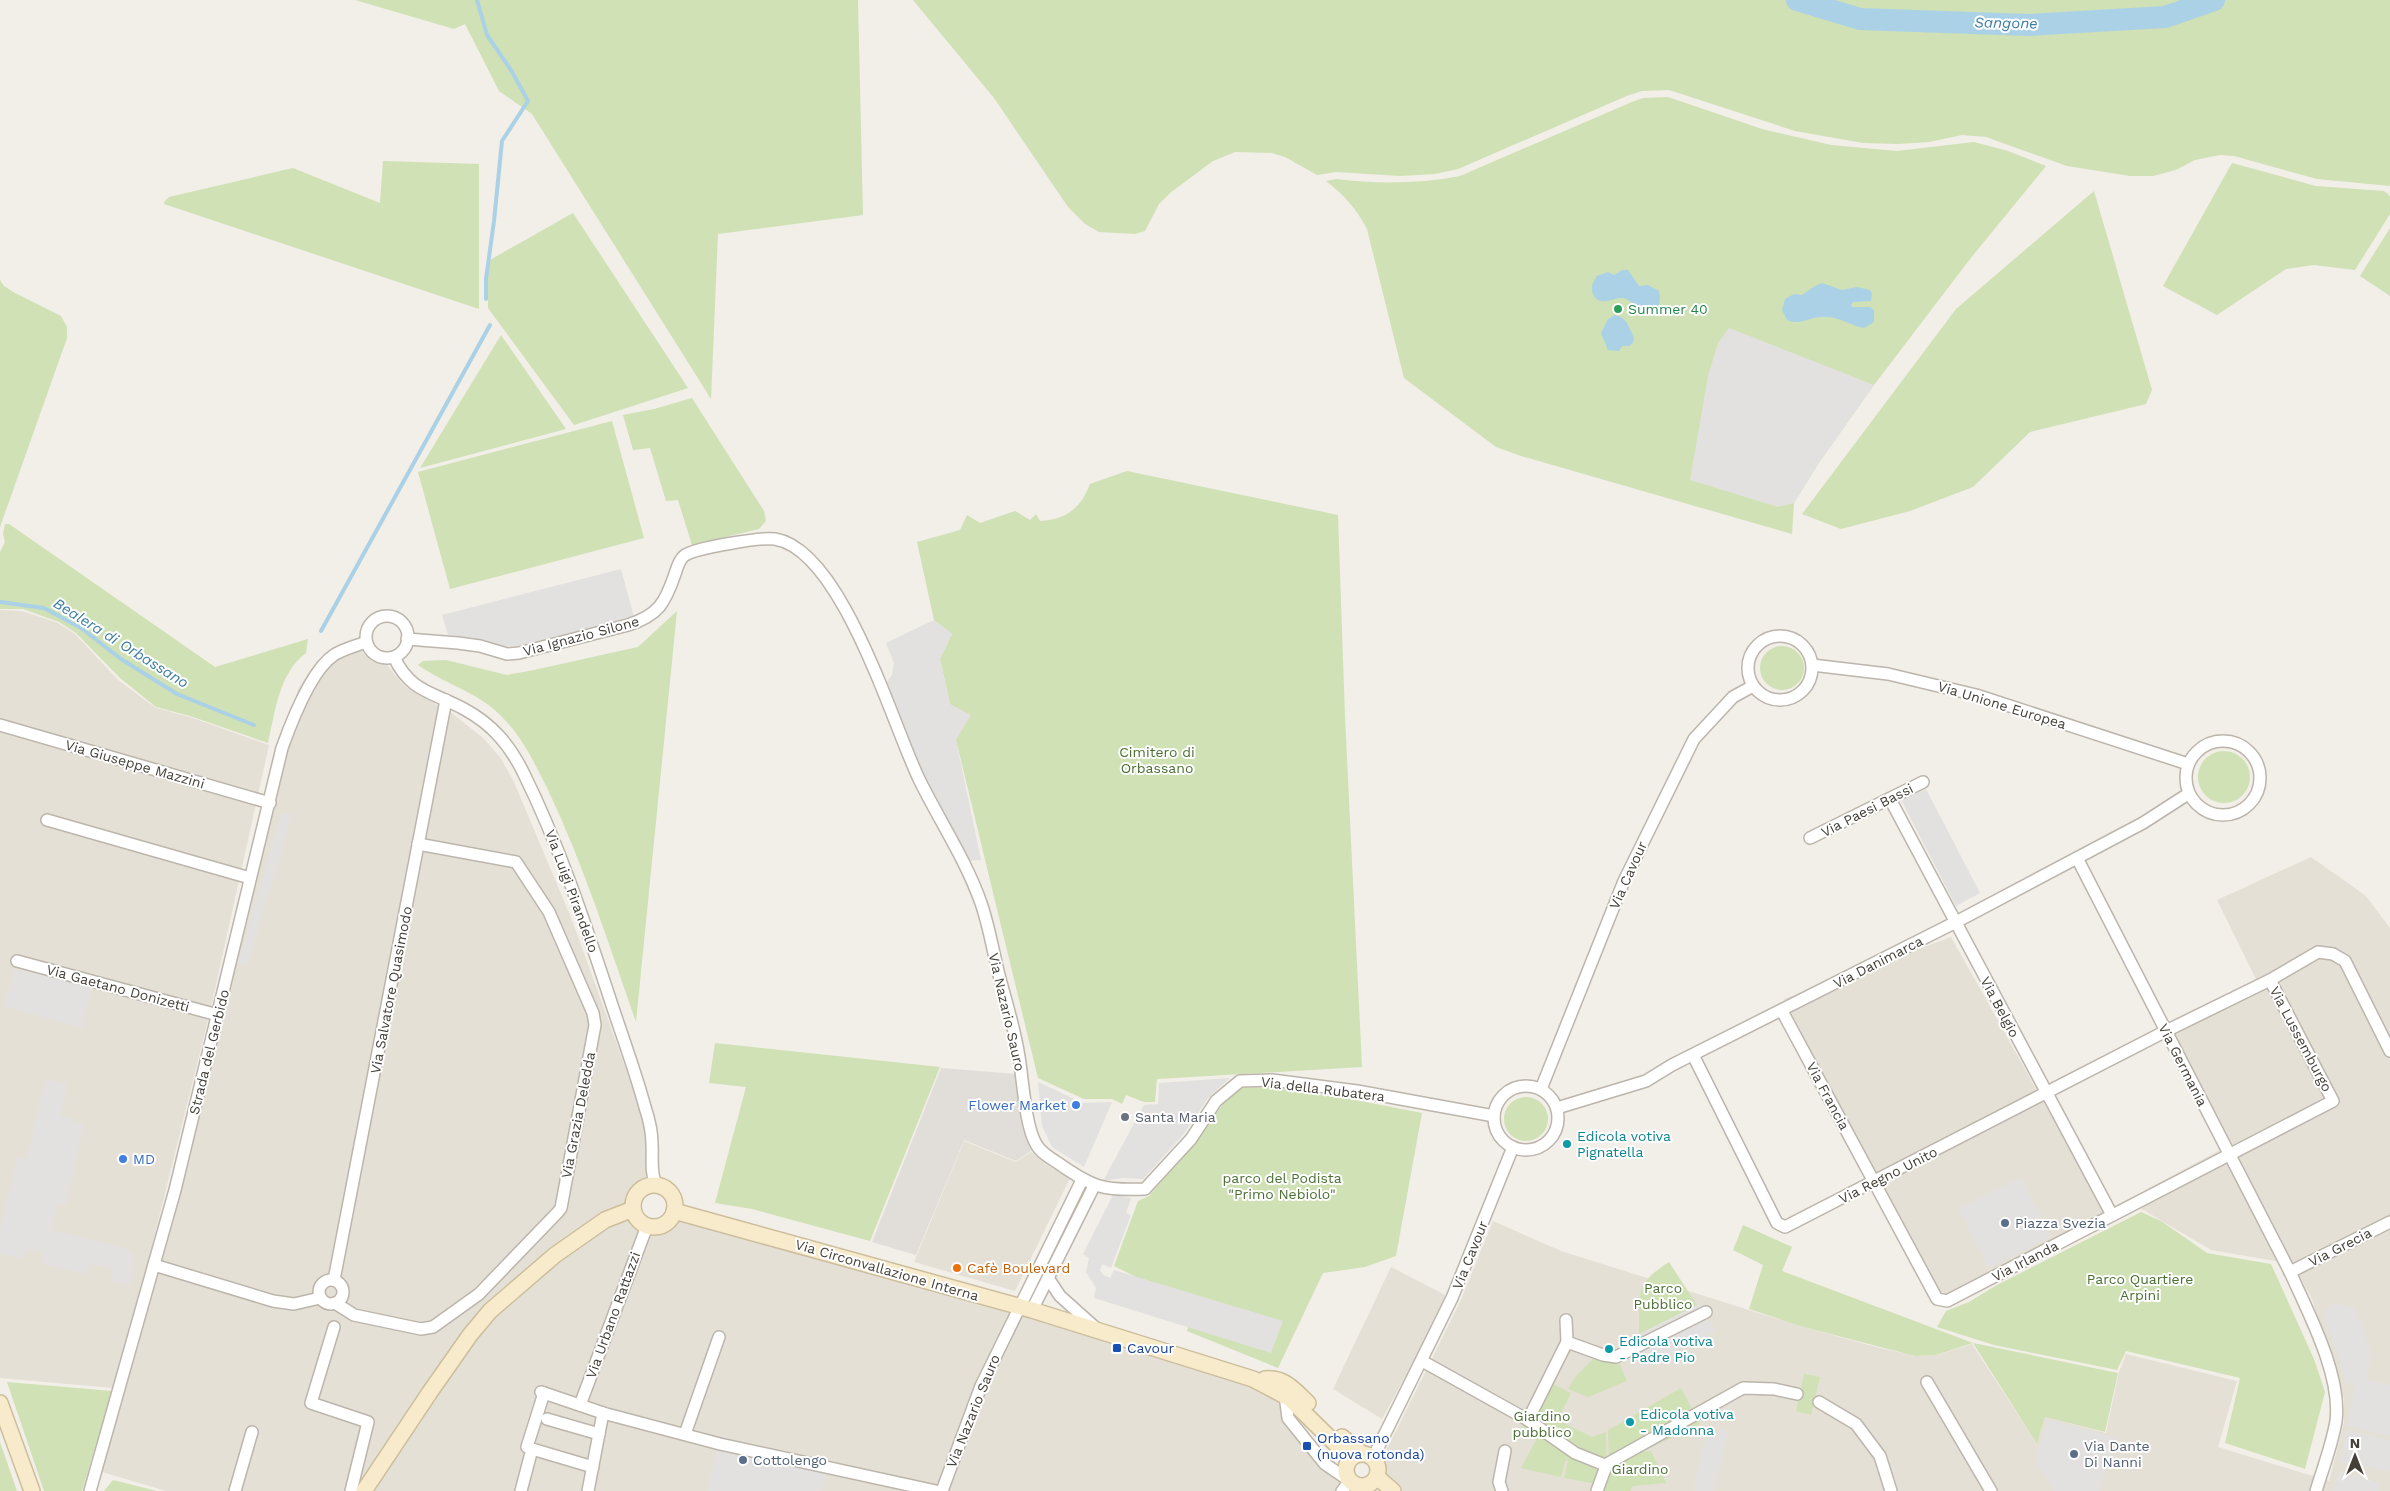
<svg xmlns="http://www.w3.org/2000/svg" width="2390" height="1491" font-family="'Work Sans',sans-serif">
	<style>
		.residential { fill: #e5e0d6 }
		.industrial { fill: #e1ddd9 }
		.green { fill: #cfe1b5 }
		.parking { fill: #e3e1df }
		.water { fill: #abd1e7 }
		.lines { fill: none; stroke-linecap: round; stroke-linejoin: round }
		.stream { stroke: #abd1e7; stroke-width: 4 }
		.river { stroke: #abd1e7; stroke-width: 22 }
		.street-casing { stroke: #bcb5ab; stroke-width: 14 }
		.secondary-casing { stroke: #ccbe9c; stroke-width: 18 }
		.street { stroke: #fff; stroke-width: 11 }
		.secondary { stroke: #f8ebcb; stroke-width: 15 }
		.leisure-dot { fill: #2e9e5b; stroke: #fff; stroke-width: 2 }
		.shop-dot { fill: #3f7fe0; stroke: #fff; stroke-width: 2 }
		.worship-dot { fill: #6b7280; stroke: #fff; stroke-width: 2 }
		.culture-dot { fill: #0f9aa8; stroke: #fff; stroke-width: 2 }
		.service-dot { fill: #5c6f8a; stroke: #fff; stroke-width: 2 }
		.food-dot { fill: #e8710a; stroke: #fff; stroke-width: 2 }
		.transit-dot { fill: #1a4fb4; stroke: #fff; stroke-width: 2 }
		.labels { text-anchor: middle; stroke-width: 4; stroke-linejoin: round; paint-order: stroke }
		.leisure-label { font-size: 14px; fill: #27864d; stroke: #fff; text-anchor: start }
		.street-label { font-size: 14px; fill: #443f37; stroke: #fff }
		.park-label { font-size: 14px; fill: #4b6f32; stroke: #fff }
		.shop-label { font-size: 14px; fill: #366cbe; stroke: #fff; text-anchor: end }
		.worship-label { font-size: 14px; fill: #5b616d; stroke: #fff; text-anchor: start }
		.culture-label { font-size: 14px; fill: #0d838f; stroke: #fff; text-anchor: start }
		.service-label { font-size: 14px; fill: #4e5e75; stroke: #fff; text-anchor: start }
		.food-label { font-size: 14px; fill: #c56008; stroke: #fff; text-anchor: start }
		.transit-label { font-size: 14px; fill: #164399; stroke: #fff; text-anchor: start }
		.water-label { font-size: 15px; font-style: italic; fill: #3d7ca3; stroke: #fff }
	</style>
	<rect width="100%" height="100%" fill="#f2eee8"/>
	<g class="residential">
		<polygon points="0,610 22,611 58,623 75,634 118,680 156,708 190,717 269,745 210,1012 147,1266 113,1388 0,1378"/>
		<polygon points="359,649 372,661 385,662 403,685 453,714 483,738 500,757 514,782 572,920 640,1108 647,1143 647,1175 630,1196 626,1208 489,1309 360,1491 166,1491 102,1472 180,1191 224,1016 298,689 310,670 322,659"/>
		<polygon points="2311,857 2366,896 2390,928 2390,1491 1400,1491 1381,1475 1381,1461 1460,1302 1493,1221 1561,1251 1800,1326 1872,1346 1915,1356 1937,1355 1972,1344 2037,1444 2045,1417 2106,1433 2119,1372 2126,1354 2237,1381 2218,1447 2329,1481 2344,1422 2344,1398 2312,1299 2293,1264 2211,1250 2140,1208 1940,1298 1784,999 1951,937 2105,1212 2231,1144 2168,1023 2256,979 2217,900"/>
		<polygon points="964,1141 1016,1162 1031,1152 1045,1164 1070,1178 1015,1291 914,1262"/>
		<polygon points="670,1211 1253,1380 1279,1403 1284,1418 1350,1482 1363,1491 365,1491 471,1336 606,1221 628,1218 638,1228 653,1231 666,1223"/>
		<polygon points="1391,1267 1449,1297 1382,1419 1333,1389"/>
	</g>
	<polygon class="industrial" points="941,1068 1016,1074 1025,1132 1031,1151 1016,1161 964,1140 916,1255 872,1242"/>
	<g class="green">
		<polygon points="355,0 858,0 863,215 718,234 711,399 532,114 499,91 465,24 454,29"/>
		<polygon points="913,0 2390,0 2390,186 2317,179 2234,156 2220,155 2195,160 2176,170 2153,176 2130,176 2067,166 1986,137 1962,135 1929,142 1897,144 1863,143 1795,131 1669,90 1642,91 1629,95 1458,169 1435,174 1400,176 1336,172 1317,175 1285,157 1272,153 1235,152 1213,161 1170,193 1159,204 1145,231 1135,234 1099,232 1085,224 1068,207 994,98"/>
		<path d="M1668 97 1762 129 1831 145 1897 151 1974 142 2008 151 2046 166 1970 259 1874 385 1818 464 1794 503 1792 534 1521 456 1496 447 1404 378 1367 229C1356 208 1344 195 1326 181L1336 179C1377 184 1419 184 1460 176L1632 102 1643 98Z"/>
		<polygon points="383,161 479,164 479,309 164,204 164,202 169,197 293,168 380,203"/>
		<polygon points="2232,163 2316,186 2384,191 2390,196 2390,214 2355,270 2314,265 2286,269 2217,315 2163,286"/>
		<polygon points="2094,191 2152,390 2146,404 2030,432 1973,487 1910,511 1841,529 1802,514 1956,309"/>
		<polygon points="573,213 688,388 574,425 488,308 488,261"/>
		<polygon points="2390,228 2390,296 2360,276"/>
		<polygon points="0,280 4,286 15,293 61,316 67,327 67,338 0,527"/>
		<polygon points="501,335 566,429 420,468"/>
		<polygon points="692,398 764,511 766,521 759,529 692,545 678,500 666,501 650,448 633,450 623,415 654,409"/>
		<polygon points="612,421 644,538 450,589 418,472"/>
		<path d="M1127 471 1338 515 1345 717 1362 1067 1157 1079 1155 1102H1144L1126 1095 1122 1104 1112 1099H1084L1038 1078 956 740 950 704 940 659 952 634 934 620 917 542 960 530 967 515 980 523 1015 511 1030 520 1036 514 1040 521C1066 520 1081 508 1090 484Z"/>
		<path d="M5 524H9L215 667 308 639 306 653C279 673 275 712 268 743L190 716 156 707 120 678 76 633 59 622 23 609H0V552L5 542 3 534Z"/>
		<path d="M677 611 636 1022C609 945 584 866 549 792 535 764 522 735 498 713 475 691 443 683 418 665L423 661 446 660 507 675 534 670 638 647Z"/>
		<circle cx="1782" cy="668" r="22"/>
		<circle cx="2224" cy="777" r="26"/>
		<polygon points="715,1043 940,1067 870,1241 752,1209 715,1203 746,1087 709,1083"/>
		<polygon points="1268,1087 1355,1100 1422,1113 1396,1256 1365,1267 1323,1273 1278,1368 1187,1331 1196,1295 1140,1279 1114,1266 1138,1201 1149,1196 1195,1142 1224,1103 1242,1088"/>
		<circle cx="1526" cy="1119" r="22"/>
		<polygon points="2141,1212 2161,1221 2207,1253 2271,1264 2314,1359 2325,1392 2305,1469 2225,1443 2240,1378 2126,1351 2117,1370 1994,1345 1937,1327 1946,1311 1969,1302 1997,1285"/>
		<polygon points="1743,1225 1792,1247 1782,1271 1973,1343 2118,1373 2105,1432 2045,1417 2037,1444 1973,1343 1936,1355 1915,1356 1800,1326 1749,1309 1763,1265 1733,1250"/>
		<path d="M1669 1262 1697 1305 1639 1334C1640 1294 1633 1285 1669 1262Z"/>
		<polygon points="1596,1356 1620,1365 1627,1381 1588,1397 1568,1389 1577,1375"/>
		<polygon points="1804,1374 1820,1377 1811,1415 1796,1411"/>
		<polygon points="7,1382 112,1391 82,1491 44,1491"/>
		<polygon points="1549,1382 1571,1393 1558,1420 1592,1437 1606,1432 1607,1472 1609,1466 1608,1430 1681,1388 1700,1424 1641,1452 1651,1451 1666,1483 1633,1486 1630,1491 1602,1491 1596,1484 1564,1478 1568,1461 1566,1460 1561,1477 1521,1468 1536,1440 1521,1429"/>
		<polygon points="0,1442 17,1491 0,1491"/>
		<polygon points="113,1480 157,1491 104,1491"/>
	</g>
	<g class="parking">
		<polygon points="1729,328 1874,385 1818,464 1794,503 1778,507 1690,480 1708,376 1718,343"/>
		<polygon points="621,569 634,617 517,646 499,646 473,638 448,635 442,615"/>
		<polygon points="934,620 952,634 940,659 950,704 971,715 956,740 981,860 966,861 921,776 886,683 892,675 894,663 886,643"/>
		<polygon points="1926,789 1980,893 1956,906 1901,800"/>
		<polygon points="282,813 292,815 247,966 238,963"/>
		<polygon points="15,969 92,988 82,1028 4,1006"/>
		<polygon points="1230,1078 1208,1098 1183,1135 1143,1179 1122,1178 1103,1181 1144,1105 1158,1104 1159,1083"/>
		<polygon points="45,1079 66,1083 66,1094 60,1115 75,1119 74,1122 84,1124 66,1205 58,1204 52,1230 129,1249 129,1253 135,1255 130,1285 111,1282 113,1269 89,1264 87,1274 41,1264 43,1253 40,1252 26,1250 24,1259 0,1254 0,1231 17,1157 27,1159"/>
		<polygon points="1038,1082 1083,1103 1112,1102 1084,1167 1052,1147 1042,1126"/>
		<polygon points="2021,1177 2051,1237 1988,1268 1958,1209"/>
		<polygon points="1113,1195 1131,1198 1126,1213 1131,1215 1111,1268 1102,1264 1100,1270 1103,1275 1110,1278 1114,1270 1283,1321 1271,1353 1094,1298 1096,1288 1086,1272 1089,1258 1083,1254"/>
		<polygon points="1700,1304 1715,1331 1642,1369 1627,1340"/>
		<polygon points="2332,1304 2355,1307 2371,1352 2367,1379 2390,1385 2390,1436 2347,1426 2355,1386 2346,1384 2324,1313"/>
		<polygon points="2047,1419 2116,1438 2099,1491 2054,1491 2035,1462"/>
		<polygon points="1709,1430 1729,1430 1713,1491 1695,1491 1695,1476"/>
		<polygon points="2347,1430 2390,1440 2390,1471 2340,1462"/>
		<polygon points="718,1447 826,1473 822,1491 707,1491"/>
		<polygon points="2339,1471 2381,1483 2379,1491 2333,1491"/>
	</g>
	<g class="water">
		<path d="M1622 270H1628L1639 286 1648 285 1659 291C1661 302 1660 307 1651 314 1635 313 1639 307 1628 300 1618 292 1601 311 1593 294 1590 287 1593 282 1597 276L1608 272 1614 275Z"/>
		<path d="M1822 283 1842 290 1857 287 1870 290 1872 294 1871 301 1853 302 1851 305 1852 307H1870L1874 310V322L1864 328C1849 325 1839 316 1822 317 1810 317 1799 326 1787 320L1782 310 1785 299 1794 294 1802 295 1815 286Z"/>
		<path d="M1615 315C1628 318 1628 327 1634 337L1633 343 1629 346H1622L1619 351 1608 350 1601 333 1608 319Z"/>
	</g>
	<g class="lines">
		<g class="stream">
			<polyline points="477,0 487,35 511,70 528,101 502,141 494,221 486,279 486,299"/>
			<polyline points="0,602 44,608 81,628 121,659 177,694 254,725"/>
			<polyline points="321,631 490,325"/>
		</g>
		<polyline class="river" points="1797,0 1860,19 2028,25 2165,17 2214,0"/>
		<g class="street-casing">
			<g id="street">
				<circle cx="387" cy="637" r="21"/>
				<circle cx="1780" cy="668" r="32"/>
				<path d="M407 639 458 643 480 646 507 654 519 653 628 625C659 615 665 603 675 574 677 568 679 560 684 556 693 548 762 537 775 539 842 550 892 723 919 779 939 820 966 860 981 903 989 926 993 951 999 975 1006 1002 1015 1029 1019 1057 1023 1080 1025 1125 1036 1144 1040 1152 1050 1158 1058 1163 1092 1187 1103 1191 1145 1189L1191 1139 1216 1101 1240 1081 1272 1080 1357 1091 1494 1116"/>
				<path d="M394 657C410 692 433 692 464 709 492 724 510 745 524 774 559 845 584 920 609 996 621 1033 635 1070 645 1107 649 1119 652 1132 652 1144 653 1158 650 1172 656 1185"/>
				<polyline points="1812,665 1888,674 1976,695 2188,764"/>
				<polyline points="0,725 270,803"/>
				<circle cx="2223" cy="778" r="37"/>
				<polyline points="1890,799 2112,1215"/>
				<polyline points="47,820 250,878"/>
				<polyline points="1810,838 1923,782"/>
				<path d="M2077 858 2290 1272C2308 1312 2342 1376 2336 1421 2332 1445 2323 1468 2316 1491"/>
				<polyline points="17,961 218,1015"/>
				<polyline points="1782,1011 1937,1299 1947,1301 2333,1101 2270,980"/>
				<polyline points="1693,1055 1777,1223 1785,1227 2166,1031 2270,980 2318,952 2333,954 2345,961 2390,1051"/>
				<circle cx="1526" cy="1118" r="32"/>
				<polyline points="1541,1089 1624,881 1694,739 1733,697 1753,686"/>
				<polyline points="1557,1108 1646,1081 1672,1065 1956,922 2143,823 2188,794"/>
				<polyline points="154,1265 273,1301 294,1304 320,1298"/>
				<polyline points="2290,1272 2390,1222"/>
				<polyline points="1048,1278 1060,1296 1098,1330"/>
				<circle cx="331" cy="1292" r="12"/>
				<polyline points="334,1280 446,700"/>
				<polyline points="335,1303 354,1315 421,1329 433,1327 479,1294 558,1212 561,1208 595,1025 593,1013 549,912 516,862 418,844"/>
				<polyline points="1032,1310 1094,1186"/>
				<polyline points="334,1327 311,1403 368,1422 351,1491"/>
				<polyline points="1567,1342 1603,1355 1616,1357 1706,1312"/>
				<polyline points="1422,1361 1528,1420 1575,1453 1605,1465 1743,1388 1774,1389 1797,1394"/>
				<polyline points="1927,1382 1991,1491"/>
				<polyline points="541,1392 603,1413 720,1444 936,1491"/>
				<polyline points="1285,1395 1288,1418 1325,1464 1350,1481 1342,1491"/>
				<polyline points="1819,1402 1856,1424 1880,1456 1891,1491"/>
				<polyline points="580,1405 647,1226"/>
				<polyline points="547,1419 599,1434"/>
				<polyline points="1528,1420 1567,1342 1566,1320"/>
				<polyline points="685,1434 719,1337"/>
				<polyline points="532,1449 593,1467"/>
				<polyline points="1373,1458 1452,1298 1513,1147"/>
				<path d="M90 1491 175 1190 282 748C291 723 311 670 334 655 343 649 356 646 366 642"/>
				<polyline points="235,1491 252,1432"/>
				<polyline points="521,1491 532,1449 527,1447 544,1393"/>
				<polyline points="588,1491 603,1413"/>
				<polyline points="942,1491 981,1386 1082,1180"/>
				<polyline points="1502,1491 1499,1482 1505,1451"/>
				<polyline points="1597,1491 1605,1469"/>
			</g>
		</g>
		<g class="secondary-casing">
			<g id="secondary">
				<circle cx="654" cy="1206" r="21"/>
				<polyline points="674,1211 1032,1310 1253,1379 1289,1398 1350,1458"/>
				<path d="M1265 1379C1285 1377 1295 1391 1308 1403"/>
				<polyline points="0,1403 32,1491"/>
				<polyline points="1342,1437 1361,1453"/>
				<circle cx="1362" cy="1470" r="16"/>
				<polyline points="1377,1477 1393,1491"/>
				<polyline points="364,1491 430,1392 470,1335 490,1311 555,1255 605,1220 633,1209"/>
			</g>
		</g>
		<use href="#street" class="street"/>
		<use href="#secondary" class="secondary"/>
	</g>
	<circle class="leisure-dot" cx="1618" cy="309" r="5"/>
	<g class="shop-dot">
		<circle cx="1076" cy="1105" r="5"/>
		<circle cx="123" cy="1159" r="5"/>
	</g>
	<circle class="worship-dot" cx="1125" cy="1117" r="5"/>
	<g class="culture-dot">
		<circle cx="1567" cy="1144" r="5"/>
		<circle cx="1609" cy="1349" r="5"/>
		<circle cx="1630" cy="1422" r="5"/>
	</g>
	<g class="service-dot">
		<circle cx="2005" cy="1223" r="5"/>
		<circle cx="2074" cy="1454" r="5"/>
		<circle cx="743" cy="1460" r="5"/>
	</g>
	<circle class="food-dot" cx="957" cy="1268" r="5"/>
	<g class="transit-dot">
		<rect x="1112" y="1343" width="10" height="10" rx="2.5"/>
		<rect x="1302" y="1441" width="10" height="10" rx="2.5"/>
	</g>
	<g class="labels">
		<g class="leisure-label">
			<text x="1628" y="314">Summer 40</text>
		</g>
		<g class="street-label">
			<text transform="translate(581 636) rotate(-15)" y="5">Via Ignazio Silone</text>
			<text transform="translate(2002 705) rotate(17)" y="5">Via Unione Europea</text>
			<text transform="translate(135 764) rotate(16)" y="5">Via Giuseppe Mazzini</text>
			<text transform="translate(1867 810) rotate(-27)" y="5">Via Paesi Bassi</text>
			<text transform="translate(1628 875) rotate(-66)" y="5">Via Cavour</text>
			<text transform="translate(572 891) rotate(70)" y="5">Via Luigi Pirandello</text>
			<text transform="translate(1878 962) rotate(-27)" y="5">Via Danimarca</text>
			<text transform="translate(118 988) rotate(15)" y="5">Via Gaetano Donizetti</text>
			<text transform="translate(391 990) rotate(-79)" y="5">Via Salvatore Quasimodo</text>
			<text transform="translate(2000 1007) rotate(62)" y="5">Via Belgio</text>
			<text transform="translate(1007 1012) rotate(77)" y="5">Via Nazario Sauro</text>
			<text transform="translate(2301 1039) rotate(62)" y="5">Via Lussemburgo</text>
			<text transform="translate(209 1052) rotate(-76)" y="5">Strada del Gerbido</text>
			<text transform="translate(2183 1065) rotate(63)" y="5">Via Germania</text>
			<text transform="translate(1323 1089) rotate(7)" y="5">Via della Rubatera</text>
			<text transform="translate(1828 1096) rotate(62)" y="5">Via Francia</text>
			<text transform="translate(578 1115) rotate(-79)" y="5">Via Grazia Deledda</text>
			<text transform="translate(1888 1175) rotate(-27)" y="5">Via Regno Unito</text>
			<text transform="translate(2340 1247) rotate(-27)" y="5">Via Grecia</text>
			<text transform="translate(1470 1255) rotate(-68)" y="5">Via Cavour</text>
			<text transform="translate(2025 1261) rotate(-27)" y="5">Via Irlanda</text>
			<text transform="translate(887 1270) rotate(16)" y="5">Via Circonvallazione Interna</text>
			<text transform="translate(613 1315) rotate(-70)" y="5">Via Urbano Rattazzi</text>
			<text transform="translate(973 1411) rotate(-68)" y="5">Via Nazario Sauro</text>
		</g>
		<g class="park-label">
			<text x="1157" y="757">Cimitero di<tspan x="1157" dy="16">Orbassano</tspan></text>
			<text x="1282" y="1183">parco del Podista<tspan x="1282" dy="16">"Primo Nebiolo"</tspan></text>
			<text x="2140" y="1284">Parco Quartiere<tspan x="2140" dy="16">Arpini</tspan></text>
			<text x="1663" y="1293">Parco<tspan x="1663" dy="16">Pubblico</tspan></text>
			<text x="1542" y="1421">Giardino<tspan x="1542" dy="16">pubblico</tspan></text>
			<text x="1640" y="1474">Giardino</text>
		</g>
		<g class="shop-label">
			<text x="1066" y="1110">Flower Market</text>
			<text x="133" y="1164" text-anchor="start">MD</text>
		</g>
		<g class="worship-label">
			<text x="1135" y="1122">Santa Maria</text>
		</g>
		<g class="culture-label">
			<text x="1577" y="1141">Edicola votiva<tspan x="1577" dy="16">Pignatella</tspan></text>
			<text x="1619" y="1346">Edicola votiva<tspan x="1619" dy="16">- Padre Pio</tspan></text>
			<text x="1640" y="1419">Edicola votiva<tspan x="1640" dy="16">- Madonna</tspan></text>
		</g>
		<g class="service-label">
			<text x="2015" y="1228">Piazza Svezia</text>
			<text x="2084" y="1451">Via Dante<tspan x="2084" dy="16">Di Nanni</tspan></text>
			<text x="753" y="1465">Cottolengo</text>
		</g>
		<g class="food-label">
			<text x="967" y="1273">Cafè Boulevard</text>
		</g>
		<g class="transit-label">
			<text x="1127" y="1353">Cavour</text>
			<text x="1317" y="1443">Orbassano<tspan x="1317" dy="16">(nuova rotonda)</tspan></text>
		</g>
		<g class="water-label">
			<text transform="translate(2006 23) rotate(1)" y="5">Sangone</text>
			<text transform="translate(121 643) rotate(32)" y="5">Bealera di Orbassano</text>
		</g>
	</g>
	<g transform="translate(2355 1456)" stroke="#ffffff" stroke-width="4" paint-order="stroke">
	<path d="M0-4L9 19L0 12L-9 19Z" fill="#443f37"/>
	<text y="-8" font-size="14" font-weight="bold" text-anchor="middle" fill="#443f37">N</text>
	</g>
</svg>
